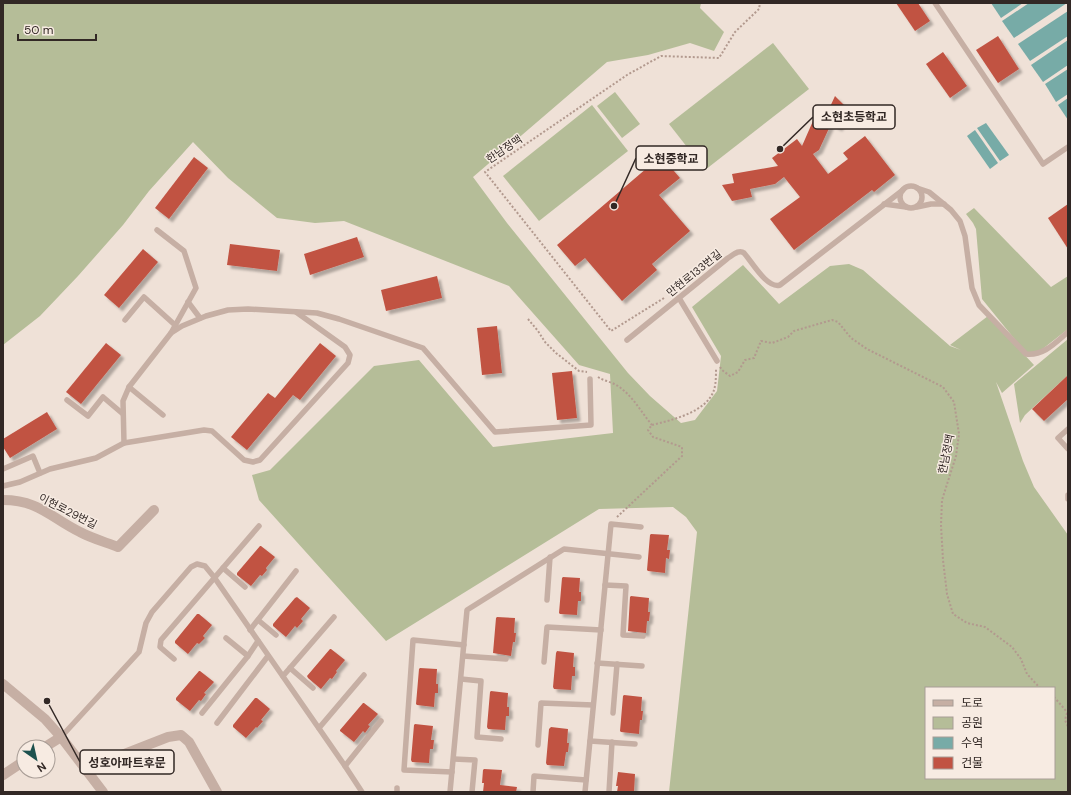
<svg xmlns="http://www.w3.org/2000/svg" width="1071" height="795" font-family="'DM Sans','Noto Sans KR',sans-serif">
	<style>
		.green { fill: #b5bd98; fill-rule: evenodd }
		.water { fill: #77aba7 }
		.building { fill: #c15343; filter: url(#shadow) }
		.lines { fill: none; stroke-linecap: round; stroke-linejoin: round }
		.path { stroke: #b2998e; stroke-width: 2; stroke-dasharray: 2 2; stroke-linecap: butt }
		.service { stroke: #c6afa4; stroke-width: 5.5 }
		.minor { stroke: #c6afa4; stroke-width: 10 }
		.tertiary { stroke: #c6afa4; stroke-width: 10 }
		.labels { text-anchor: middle; stroke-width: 3; stroke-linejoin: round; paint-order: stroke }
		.street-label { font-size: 11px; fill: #322825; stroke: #f7ebe2 }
		.leader { fill: none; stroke: #322825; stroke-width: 1.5 }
		.callout-dot { fill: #322825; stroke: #f7ebe2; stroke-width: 1.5 }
		.callout { fill: #f7ebe2; stroke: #322825; stroke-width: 1.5 }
		.callout-label { font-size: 12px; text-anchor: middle; font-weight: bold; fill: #322825 }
	</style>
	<defs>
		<filter id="shadow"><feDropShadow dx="3.5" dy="3.5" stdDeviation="1" flood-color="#0004"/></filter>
	</defs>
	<rect width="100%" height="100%" fill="#efe1d7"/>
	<g class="green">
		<path d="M3 3H701L700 8 724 32 714 51 690 43 648 55 607 62 473 177 507 223 628 373 650 396 681 423 695 420 717 391 721 356 692 307 743 265 779 304 830 266 849 264 863 270 950 346 961 350 950 345 988 316 1034 365 1002 393 996 382 1023 461 1034 487 1068 535V792H669L697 532 686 517 673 507 599 509 386 641 259 500 252 475 270 470 374 366 419 360 493 447 613 433 610 374 579 365 509 286 344 221 315 223 277 218 228 178 193 142 149 191 123 225 78 276 40 316 3 345ZM926 688H1054V778H926Z"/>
		<polygon points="773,43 809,89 705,170 669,124"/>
		<polygon points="615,92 640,124 622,138 597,106"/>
		<polygon points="592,105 628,151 539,221 503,176"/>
		<polygon points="974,208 1051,287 1068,276 1068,329 1040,351 1026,353 982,299 976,229 973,223 966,214"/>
		<polygon points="1068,339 1068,375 1025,415 1020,423 1014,384"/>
	</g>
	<g class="water">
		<polygon points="991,3 1023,3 1001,18"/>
		<polygon points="1029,3 1067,3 1014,38 1002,21"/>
		<polygon points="1068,11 1068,36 1030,61 1018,44"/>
		<polygon points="1068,40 1068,65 1043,82 1031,65"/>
		<polygon points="1068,69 1068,94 1056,102 1045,84"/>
		<polygon points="1068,98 1068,120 1058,105"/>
		<polygon points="986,123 1009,155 1000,161 977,128"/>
		<polygon points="975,130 998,163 990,169 967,136"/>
	</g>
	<g class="building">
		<polygon points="896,3 918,3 930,21 915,31"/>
		<polygon points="998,36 1019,69 998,83 976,50"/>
		<polygon points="943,52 967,86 950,98 926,64"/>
		<polygon points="835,96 848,109 839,128 831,124 819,150 813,154 828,174 848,159 843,153 865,136 895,175 874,192 872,190 794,250 770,219 800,197 784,177 775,184 750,189 752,197 732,201 722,185 734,183 732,174 778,166 772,158 797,139 802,146 820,105 829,109"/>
		<polygon points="661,156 680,178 659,195 690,231 652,264 657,270 622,301 585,258 575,266 557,245"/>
		<polygon points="194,157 208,168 169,219 155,208"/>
		<polygon points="1068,204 1068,249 1048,218"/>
		<polygon points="357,237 364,257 310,275 304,254"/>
		<polygon points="230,244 280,250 277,271 227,265"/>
		<polygon points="143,249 158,262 119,308 104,295"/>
		<polygon points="437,276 442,298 386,311 381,290"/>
		<polygon points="497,326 502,373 482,375 477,328"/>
		<polygon points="106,343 121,355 81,404 66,392"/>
		<polygon points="320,343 336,356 300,400 293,395 247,450 231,437 268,393 275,398"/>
		<polygon points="572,371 577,418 557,420 552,373"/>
		<polygon points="1068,375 1068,399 1044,421 1032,409"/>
		<polygon points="47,412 57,429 10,458 3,447 3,439"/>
		<polygon points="651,534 669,535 667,550 670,550 669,559 666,558 665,573 648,571 647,570 650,535"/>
		<polygon points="260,546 261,546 275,557 266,568 267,570 262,576 260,575 251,586 237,575 237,573"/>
		<polygon points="563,577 580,578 579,592 581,592 581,601 578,601 577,615 560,614 559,613 562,578"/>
		<polygon points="631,596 649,598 648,612 650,612 649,621 647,621 646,633 628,631 630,597"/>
		<polygon points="297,597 310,608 301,619 303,621 297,628 295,626 286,637 273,626 273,624 295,598"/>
		<polygon points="197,614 199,614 212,625 203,636 205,638 199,644 197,643 188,654 175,643 175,641"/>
		<polygon points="497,617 515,618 514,633 516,633 515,642 513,642 511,656 493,653 496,618"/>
		<polygon points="330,649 331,649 345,660 336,671 337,672 332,679 330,678 321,689 308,678 307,676"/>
		<polygon points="557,651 574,653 573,667 575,667 575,676 572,676 571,690 554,689 553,687 556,653"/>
		<polygon points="420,668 437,669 436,684 438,684 438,693 435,693 434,707 417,705 416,704 419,669"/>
		<polygon points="199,671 200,671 214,682 204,693 206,694 201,701 199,700 190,711 176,700 176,698"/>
		<polygon points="491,691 508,693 507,707 509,707 509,716 506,716 505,730 488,729 487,727 490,692"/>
		<polygon points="624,695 642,697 641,711 643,711 642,720 640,720 639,734 621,732 620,731 623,696"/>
		<polygon points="255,698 257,698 270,709 261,720 263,721 257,728 256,727 246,738 233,727 233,725"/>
		<polygon points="363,703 364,703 378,714 368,725 370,726 365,733 363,731 354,742 340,731 340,730"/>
		<polygon points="415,724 433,726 431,740 434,740 433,749 430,749 429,763 412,762 411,760 414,725"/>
		<polygon points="551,727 568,729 567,743 569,743 568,752 566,752 564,766 547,765 546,763 549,729"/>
		<polygon points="484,769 502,770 500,785 517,787 516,792 483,792 484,783 482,783 483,770"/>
		<polygon points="618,772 635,774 634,792 617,792 618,786 616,786"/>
	</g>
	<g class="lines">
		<g class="path">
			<polyline points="664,298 611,331 485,172 627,75 661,56 719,58 735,32 759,9 760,3"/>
			<polyline points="528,319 538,331 545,342 556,353 579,371 587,372"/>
			<polyline points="720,367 722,370 730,376 738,372 745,360 754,358 761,341 772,343 788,337 794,331 832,320 838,322 851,338 867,349 943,387 954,402 959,434 956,456 942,500 941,525 943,560 947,594 953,614 967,623 985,627 1012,647 1021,659 1027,674 1040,688"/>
			<path d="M598 377C604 381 612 382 618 386 633 396 641 412 652 425"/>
			<path d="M617 517 682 456V447L653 437 648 430 652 425C672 420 707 412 714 390 716 384 716 375 716 368"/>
			<polyline points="1054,697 1068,713"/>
			<polyline points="1067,713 1065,720 1068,727"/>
		</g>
		<g class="service">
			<polyline points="935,3 1043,164 1068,147"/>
			<circle cx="911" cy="197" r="11"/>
			<path d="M917 188 929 192 951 210 960 221 965 236 972 288 979 305 1026 354C1044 356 1056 342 1068 332"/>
			<polyline points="884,204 906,207"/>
			<polyline points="917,207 931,204 944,204"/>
			<polyline points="157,230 184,251 196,288 171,333"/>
			<polyline points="679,298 717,361"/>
			<polyline points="188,302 200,318"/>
			<polyline points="125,320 144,297 175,325"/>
			<path d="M627 340 728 258C733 255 739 249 744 253 752 262 767 289 780 285L903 190"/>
			<polyline points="129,387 163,415"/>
			<polyline points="67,400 88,416 103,397 123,414"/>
			<polyline points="1068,429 1058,438 1068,449"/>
			<polyline points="124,443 204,430 212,431 244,460 253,462 260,460 348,363 350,355 345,347 296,312"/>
			<polyline points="3,469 33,456 40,473"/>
			<polyline points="3,486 20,482 50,469 96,458 124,443 123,401 129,387 171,333 182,326 206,316 228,310 248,309 317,313 339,319 423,348 495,432 591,425 590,379"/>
			<polyline points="1068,495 1068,499"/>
			<polyline points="223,568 245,587"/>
			<polyline points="605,585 626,586 623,635 643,636"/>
			<polyline points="547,600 550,557"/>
			<polyline points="258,620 276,635"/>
			<polyline points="250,630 296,571"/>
			<polyline points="226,638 248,656"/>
			<polyline points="463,656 506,659"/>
			<polyline points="174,659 160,647 161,640 259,526"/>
			<polyline points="544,662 547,627 601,630"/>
			<polyline points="597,663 642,666"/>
			<polyline points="290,668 313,688"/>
			<polyline points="283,676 334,617"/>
			<polyline points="461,679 481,681 477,737 501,739"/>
			<polyline points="202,713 248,656 258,641"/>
			<polyline points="613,713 617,664"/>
			<polyline points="217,723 268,656"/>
			<polyline points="319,728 364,675"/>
			<polyline points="61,737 139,652 146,623 152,612 191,567 197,564 205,566 214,577 345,766 362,792"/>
			<polyline points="590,741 635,744"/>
			<polyline points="538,745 541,703 593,705"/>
			<polyline points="454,759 475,760 472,792"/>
			<polyline points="345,766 381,721"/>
			<polyline points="452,772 404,770 413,640 464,645"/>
			<polyline points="397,792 397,788"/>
			<polyline points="450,792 467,610 564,549 639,557"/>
			<polyline points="533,792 534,776 586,780"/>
			<polyline points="585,792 611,524 641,527"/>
			<polyline points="609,792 612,742"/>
		</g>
		<g class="minor">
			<path d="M3 500C39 500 51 518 80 532 91 538 105 542 118 547L154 510"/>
			<polyline points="86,769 168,737 181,735 189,742 217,792"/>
		</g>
		<g class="tertiary">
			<polyline points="3,684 45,719 61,737 103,792"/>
			<polyline points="45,747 61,737"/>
			<polyline points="3,775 24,761"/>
		</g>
	</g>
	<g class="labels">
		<g class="street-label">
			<text transform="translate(504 149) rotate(-34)" y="4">한남정맥</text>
			<text transform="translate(694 273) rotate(-39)" y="4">만현로133번길</text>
			<text transform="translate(946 454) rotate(-78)" y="4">한남정맥</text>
			<text transform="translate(68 511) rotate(27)" y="4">이현로29번길</text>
		</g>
	</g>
	<path class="leader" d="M780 149L813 117M614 206L636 158M47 701L80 762"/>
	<g class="callout-dot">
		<circle cx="780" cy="149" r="4"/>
		<circle cx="614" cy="206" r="4"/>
		<circle cx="47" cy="701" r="4"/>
	</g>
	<g class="callout">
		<rect x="813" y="105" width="82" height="24" rx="4"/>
		<rect x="636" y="146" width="71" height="24" rx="4"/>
		<rect x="80" y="750" width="94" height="24" rx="4"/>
	</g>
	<g class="callout-label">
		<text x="854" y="121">소현초등학교</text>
		<text x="671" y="163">소현중학교</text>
		<text x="127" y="767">성호아파트후문</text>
	</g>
	<rect width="1071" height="795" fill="none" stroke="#322825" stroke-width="8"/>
	<rect x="925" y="687" width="130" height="92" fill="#f7ebe2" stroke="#a89d96"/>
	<rect x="933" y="700" width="20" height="6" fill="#c6afa4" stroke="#a89d96"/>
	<text x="961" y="707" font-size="12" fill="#322825">도로</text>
	<rect x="933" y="717" width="20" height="12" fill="#b5bd98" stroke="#a89d96"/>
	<text x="961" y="727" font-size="12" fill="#322825">공원</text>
	<rect x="933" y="737" width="20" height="12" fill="#77aba7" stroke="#a89d96"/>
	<text x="961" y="747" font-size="12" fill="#322825">수역</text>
	<rect x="933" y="757" width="20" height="12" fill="#c15343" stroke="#a89d96"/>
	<text x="961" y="767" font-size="12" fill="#322825">건물</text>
	<g transform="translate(36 759) rotate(146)"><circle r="19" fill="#f7ebe2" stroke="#a89d96"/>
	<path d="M0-3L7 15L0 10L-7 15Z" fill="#1d514e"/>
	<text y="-6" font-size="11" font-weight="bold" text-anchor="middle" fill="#322825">N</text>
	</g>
	<path d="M18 34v6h78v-6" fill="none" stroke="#322825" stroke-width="2"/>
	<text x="24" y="34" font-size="12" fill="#322825" stroke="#f7ebe2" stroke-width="3" paint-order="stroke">50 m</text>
</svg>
